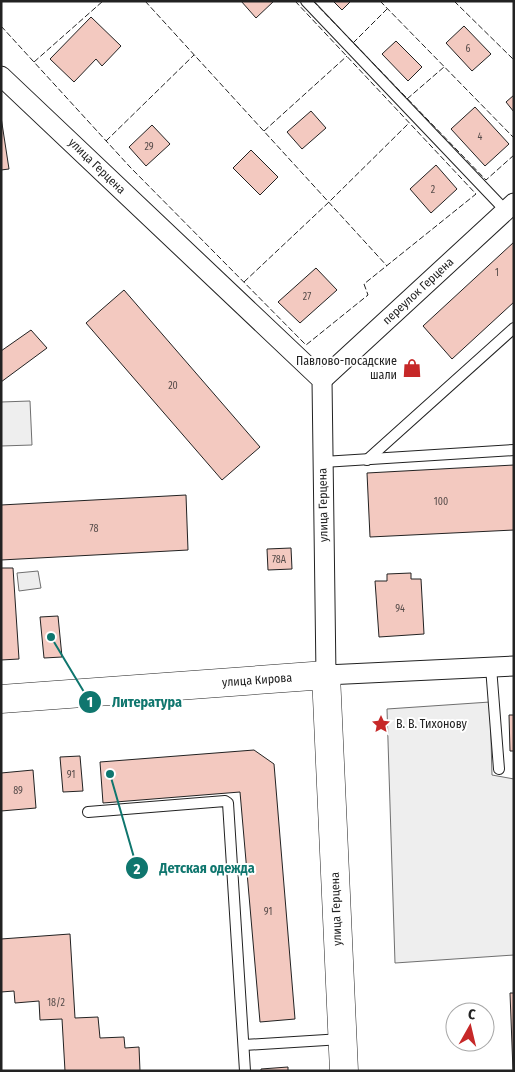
<svg xmlns="http://www.w3.org/2000/svg" width="515" height="1072" font-family="'Fira Sans Condensed',sans-serif">
	<style>
		.green { fill: #eee; stroke: #6f6f6f }
		.parking { fill: #ededed; stroke: #6f6f6f }
		.building { fill: #f3c9c0; stroke: #222 }
		.lines { fill: none; stroke-linecap: round; stroke-linejoin: round }
		.lane-casing { stroke: #222; stroke-width: 12 }
		.street-casing { stroke: #222; stroke-width: 21 }
		.secondary-casing { stroke: #222; stroke-width: 29 }
		.lane { stroke: #fff; stroke-width: 10 }
		.street { stroke: #fff; stroke-width: 19 }
		.secondary { stroke: #fff; stroke-width: 28 }
		.fence { stroke: #222; stroke-width: 1; stroke-dasharray: 6 2.5; stroke-linecap: butt }
		.labels { text-anchor: middle; stroke-width: 4; stroke-linejoin: round; paint-order: stroke }
		.number-label { font-size: 10px; fill: #564c4a }
		.street-label { font-size: 12px; fill: #222; stroke: #fff }
		.poi-label { font-size: 12px; fill: #222; stroke: #fff; text-anchor: end }
		.leader { fill: none; stroke: #0f766e; stroke-width: 2 }
		.callout-dot { fill: #0f766e; stroke: #fff; stroke-width: 2 }
		.mark-label { font-size: 15px; text-anchor: middle; font-weight: bold; fill: #fff }
		.callout-label { font-size: 14px; text-anchor: middle; font-weight: bold; fill: #0f766e; stroke: #fff; stroke-width: 4; stroke-linejoin: round; paint-order: stroke }
	</style>
	<rect width="100%" height="100%" fill="#fff"/>
	<g class="green">
		<polygon points="30,401 32,445 1,446 1,402"/>
		<polygon points="490,702 492,775 514,779 514,955 395,963 387,709"/>
	</g>
	<polygon class="parking" points="38,571 41,588 19,591 17,573"/>
	<g class="building">
		<polygon points="241,1 274,1 256,18"/>
		<polygon points="333,1 351,1 342,10"/>
		<polygon points="91,17 121,46 102,66 96,59 74,82 50,59"/>
		<polygon points="464,26 491,54 472,71 446,43"/>
		<polygon points="396,41 422,67 408,81 382,54"/>
		<polygon points="514,95 514,112 506,102"/>
		<polygon points="475,107 509,144 485,166 451,129"/>
		<polygon points="311,111 326,128 302,149 287,132"/>
		<polygon points="1,117 9,169 1,170"/>
		<polygon points="152,125 170,144 146,166 129,147"/>
		<polygon points="251,150 278,177 260,195 233,168"/>
		<polygon points="436,165 457,189 431,213 410,189"/>
		<polygon points="514,242 514,302 452,359 423,326"/>
		<polygon points="316,268 337,290 300,323 278,302"/>
		<polygon points="124,290 260,447 222,480 86,323"/>
		<polygon points="31,330 47,348 1,382 1,351"/>
		<polygon points="514,465 514,530 370,537 367,473"/>
		<polygon points="186,495 188,550 1,560 1,505"/>
		<polygon points="291,548 292,569 268,570 267,549"/>
		<polygon points="1,568 13,568 19,659 1,660"/>
		<polygon points="411,573 411,579 421,579 424,634 379,637 375,581 387,581 387,574"/>
		<polygon points="58,616 62,657 44,658 40,617"/>
		<polygon points="509,715 514,715 514,751 510,751"/>
		<polygon points="254,750 274,764 295,1019 260,1022 240,792 103,803 100,762"/>
		<polygon points="80,756 83,791 63,792 60,757"/>
		<polygon points="33,770 36,808 1,811 1,773"/>
		<polygon points="70,934 75,1018 98,1017 100,1038 124,1037 125,1048 139,1047 140,1071 65,1071 62,1019 40,1020 39,1001 15,1003 14,991 1,992 1,939"/>
		<polygon points="510,993 514,993 514,1071 513,1071"/>
		<polygon points="288,1067 288,1071 261,1071 261,1069"/>
	</g>
	<g class="lines">
		<g class="lane-casing">
			<g id="lane">
				<polyline points="306,1 505,210"/>
				<polyline points="367,460 514,328"/>
				<polyline points="323,462 514,450"/>
				<polyline points="491,667 499,769"/>
				<polyline points="88,812 225,801 228,803 245,1071"/>
				<polyline points="244,1045 342,1039"/>
			</g>
		</g>
		<g class="street-casing">
			<g id="street">
				<polyline points="1,76 322,380 326,675 514,666"/>
				<polyline points="322,380 514,203"/>
			</g>
		</g>
		<g class="secondary-casing">
			<polyline id="secondary" points="1,699 326,675 344,1071"/>
		</g>
		<use href="#lane" class="lane"/>
		<use href="#street" class="street"/>
		<use href="#secondary" class="secondary"/>
		<g class="fence">
			<polyline points="145,1 387,266"/>
			<polyline points="313,1 486,180 514,155"/>
			<polyline points="380,1 514,138"/>
			<polyline points="454,1 514,60"/>
			<polyline points="1,26 130,167 306,345 368,295 364,284 476,194 295,1"/>
			<polyline points="353,43 387,9"/>
			<polyline points="34,62 103,1"/>
			<polyline points="407,99 444,67"/>
			<polyline points="264,131 347,56"/>
			<polyline points="106,141 194,55"/>
			<polyline points="244,282 329,202 409,123"/>
		</g>
	</g>
	<defs>
		<g id="shop-bare" transform="scale(1.5)"><path d="M-5-2.5h2.3a2.7 3.5 0 0 1 5.4 0H5L5.5 6h-11ZM-1.5-2.5h3a1.5 2.3 0 0 0-3 0Z" fill="#c62828" stroke="#fff" stroke-width="2.5" paint-order="stroke"/></g>
		<g id="sight-bare" transform="scale(1.5)"><path d="M0-6L1.8-2.2L6-1.7L2.9 1.2L3.7 5.4L0 3.3L-3.7 5.4L-2.9 1.2L-6-1.7L-1.8-2.2Z" fill="#c62828" stroke="#fff" stroke-width="2.5" paint-order="stroke"/></g>
	</defs>
	<g fill-rule="evenodd">
		<use href="#shop-bare" x="412" y="368"/>
		<use href="#sight-bare" x="381" y="724"/>
	</g>
	<g class="labels">
		<g class="number-label">
			<text x="468" y="52">6</text>
			<text x="480" y="140">4</text>
			<text x="149" y="150">29</text>
			<text x="433" y="193">2</text>
			<text x="497" y="276">1</text>
			<text x="307" y="300">27</text>
			<text x="173" y="389">20</text>
			<text x="441" y="505">100</text>
			<text x="94" y="532">78</text>
			<text x="279" y="563">78А</text>
			<text x="400" y="612">94</text>
			<text x="71" y="778">91</text>
			<text x="18" y="794">89</text>
			<text x="268" y="915">91</text>
			<text x="56" y="1006">18/2</text>
		</g>
		<g class="street-label">
			<text transform="translate(97 166) rotate(44)" y="4">улица Герцена</text>
			<text transform="translate(418 291) rotate(-43)" y="4">переулок Герцена</text>
			<text transform="translate(323 505) rotate(-91)" y="4">улица Герцена</text>
			<text transform="translate(257 680) rotate(-4)" y="4">улица Кирова</text>
			<text transform="translate(336 909) rotate(-92)" y="4">улица Герцена</text>
		</g>
		<g class="poi-label">
			<text x="397" y="365">Павлово-посадские<tspan x="397" dy="14">шали</tspan></text>
			<text x="396" y="728" text-anchor="start">В. В. Тихонову</text>
		</g>
	</g>
	<path class="leader" d="M51 637L90 702M110 774L137 868"/>
	<g class="callout-dot">
		<circle cx="51" cy="637" r="5"/>
		<circle cx="110" cy="774" r="5"/>
		<circle cx="90" cy="702" r="12"/>
		<circle cx="137" cy="868" r="12"/>
	</g>
	<g class="mark-label">
		<text x="90" y="707">1</text>
		<text x="137" y="874">2</text>
	</g>
	<g class="callout-label">
		<text x="147" y="707">Литература</text>
		<text x="207" y="873">Детская одежда</text>
	</g>
	<rect width="515" height="1072" fill="none" stroke="#222222" stroke-width="5"/>
	<g transform="translate(470 1027) rotate(8)"><circle r="24" fill="#ffffff" stroke="#a7a7a7"/>
	<path d="M0-4L9 19L0 12L-9 19Z" fill="#c62828"/>
	<text y="-8" font-size="14" font-weight="bold" text-anchor="middle" fill="#222222">С</text>
	</g>
</svg>
